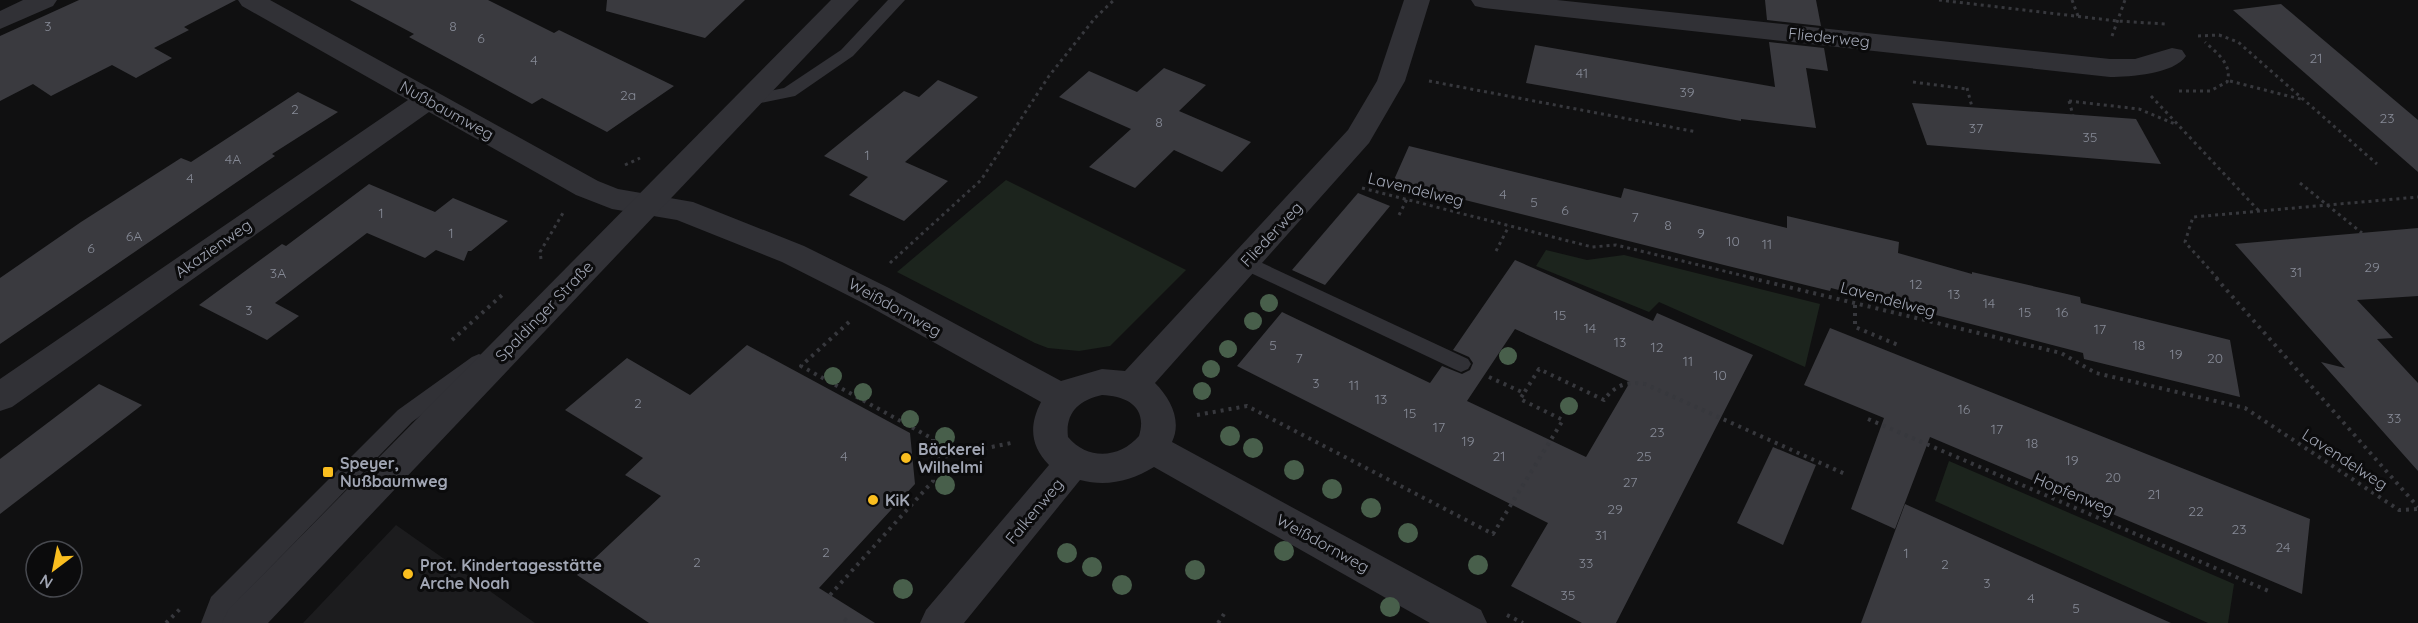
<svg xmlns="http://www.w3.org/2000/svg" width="2418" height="623" font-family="Quicksand,sans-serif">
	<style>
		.built { fill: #1c1c1e }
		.green { fill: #1c241d }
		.building { fill: #3a3a3f; fill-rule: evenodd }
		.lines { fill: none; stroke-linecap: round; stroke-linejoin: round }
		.path-far1 { stroke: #37383d; stroke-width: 3; stroke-dasharray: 3 4; stroke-linecap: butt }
		.path { stroke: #37383d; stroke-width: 4; stroke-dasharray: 3 5; stroke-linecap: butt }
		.service { fill: #313136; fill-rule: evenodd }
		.minor { fill: #313136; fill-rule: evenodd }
		.tertiary { fill: #313136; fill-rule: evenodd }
		.tree { fill: #485f4b }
		.poi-dot { fill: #fabe1f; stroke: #0b0b0c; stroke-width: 2 }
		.labels { text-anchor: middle; stroke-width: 6; stroke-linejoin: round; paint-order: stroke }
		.number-label { font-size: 14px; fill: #868a96 }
		.street-label { font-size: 16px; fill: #a0a5b3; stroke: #0b0b0c }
		.poi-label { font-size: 16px; font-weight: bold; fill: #a0a5b3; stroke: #0b0b0c; text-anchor: start }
	</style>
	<rect width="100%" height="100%" fill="#101011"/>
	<polygon class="built" points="396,525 535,623 536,623 303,623"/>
	<g class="green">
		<polygon points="1006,180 1186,270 1110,346 1079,351 1048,348 1035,343 897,272"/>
		<polygon points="1546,250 1587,260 1624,255 1820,304 1805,367 1659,302 1649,312 1536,266"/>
		<polygon points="1949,461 2234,584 2228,623 2208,623 1935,501"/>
	</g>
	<g class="building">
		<polygon points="79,0 236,0 184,27 189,30 154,48 172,58 136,78 112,65 51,96 33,84 0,101 0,36"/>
		<polygon points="350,0 488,0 554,33 559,30 674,86 607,132 542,98 532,104 409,37 414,34"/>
		<polygon points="607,0 745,0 705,38 606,11"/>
		<polygon points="1765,0 1816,0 1821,26 1767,20"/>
		<polygon points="2281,4 2418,120 2418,172 2233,10"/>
		<polygon points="1769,42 1824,48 1828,71 1806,68 1816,128 1741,119 1741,121 1526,83 1535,45 1775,87"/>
		<polygon points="1164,68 1206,85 1179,111 1251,142 1222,172 1174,150 1135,188 1089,167 1131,129 1059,97 1089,71 1137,92"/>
		<polygon points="938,80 978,97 905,162 948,181 904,221 849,195 868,177 824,156 904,91 919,97"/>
		<polygon points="298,92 338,112 272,154 275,156 0,344 0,278 81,222 181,158 191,162"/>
		<polygon points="1912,103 2136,119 2161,164 1927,145"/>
		<polygon points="1409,146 1621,198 1624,188 1787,228 1787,216 1899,242 1898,253 1972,274 1972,272 2080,297 2081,303 2230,340 2240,397 2084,359 2083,353 1831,288 1830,291 1728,266 1393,182"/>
		<polygon points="369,184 435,212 453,198 508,221 471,251 468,251 464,261 436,250 425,258 367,233 275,303 299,316 267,340 199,305 282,244 286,246"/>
		<polygon points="1358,193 1390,206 1325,285 1292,270"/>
		<polygon points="2418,228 2418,296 2357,300 2393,338 2377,339 2418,383 2418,471 2321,362 2345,368 2235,244"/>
		<path d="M1515 260 1653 321 1657 313 1753 355 1616 623H1582L1511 586 1548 523 1237 366 1282 312 1430 383 1442 366 1462 374 1470 370 1473 363 1469 357 1453 350ZM1515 329 1630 382 1586 457 1467 401Z"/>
		<polygon points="1830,328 2310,519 2302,594 1930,437 1895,529 1851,509 1884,418 1804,385"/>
		<polygon points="747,345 910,433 915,484 819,588 875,623 649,623 577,575 661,496 625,475 643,458 565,410 627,358 690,395"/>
		<polygon points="99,384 142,405 0,514 0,459"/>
		<polygon points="1773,447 1816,465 1783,545 1737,523"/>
		<polygon points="1905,504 2018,555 2171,623 1861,623"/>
	</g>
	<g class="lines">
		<g class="path-far1">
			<polyline points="1939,0 2117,21 2165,24"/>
			<polyline points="2072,0 2078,16"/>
			<polyline points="2112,36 2125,0"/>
			<polyline points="2198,36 2219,35 2238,42 2377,164"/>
			<polyline points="1429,81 1697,132"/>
			<polyline points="2230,81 2304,100"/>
			<polyline points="1913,82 1967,89"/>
			<polyline points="1967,88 1972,107"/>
			<path d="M2179 91H2210L2227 82C2233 65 2217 53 2205 42"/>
			<polyline points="2151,96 2259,211"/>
			<polyline points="2069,101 2139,109 2175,124"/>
			<polyline points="2069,101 2073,115"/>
			<polyline points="625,165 640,158"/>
			<polyline points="2300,183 2362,233"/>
			<polyline points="1362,188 1592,247 1616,245 1757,279"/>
			<polyline points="1399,215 1407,199"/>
			<polyline points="1496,251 1509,226"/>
			<polyline points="541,259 540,252 563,213"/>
			<polyline points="890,263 981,180 1049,76 1095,18 1114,0"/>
			<polyline points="2218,279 2185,242 2193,217 2418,197"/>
		</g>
		<g class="path">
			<polyline points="1751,278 2061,353 2096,373 2245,408 2399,510 2418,509"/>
			<polyline points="2216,278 2418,507"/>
			<polyline points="1855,305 1855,327 1898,345"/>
			<polyline points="849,322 801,366 933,439 933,459 1011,443"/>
			<polyline points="452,340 502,295"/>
			<path d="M1489 377 1524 393 1539 369 1604 400C1615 385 1627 381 1645 384L1845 474"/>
			<polyline points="1197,415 1247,406 1493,534 1563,420 1520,399 1524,393"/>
			<polyline points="1868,419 2271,592"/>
			<polyline points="830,595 933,481 933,459"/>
			<polyline points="1507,615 1523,623"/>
			<polyline points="844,619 850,623"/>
			<polyline points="166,623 180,609"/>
			<polyline points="1218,623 1224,614"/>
		</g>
		<g class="service">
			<polygon points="888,0 905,0 853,56 795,96 751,105 745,104 743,100 745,96 784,88 841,50"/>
			<polygon points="1245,255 1468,359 1471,364 1468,369 1461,372 1454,369 1238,267 1236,262 1238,257"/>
			<polygon points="479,354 486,357 489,362 486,367 412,422 229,610 225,623 201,623 211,597 398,410 472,357"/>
		</g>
		<g class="minor">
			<polygon points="23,0 57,0 53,6 0,29 0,11"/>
			<path d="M238 0H270L598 181 618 189 693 202 804 246 889 288 1061 381 1102 369 1125 371 1348 130 1377 81 1404 0H1430L1405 81 1369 143 1155 383C1171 399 1182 421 1172 442L1481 610 1487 623H1430L1154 467C1131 481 1107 487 1080 480L964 623H920L926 610 1049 465C1030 446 1029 425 1041 402L865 304 782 262 677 220 612 209 576 195 429 112 12 407 0 411V379L408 100 242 6ZM1102 395C1127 396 1148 407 1139 436 1120 458 1088 461 1068 437 1065 413 1079 400 1102 395Z"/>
			<path d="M1471 0H1557L2110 59H2135L2172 48 2182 50 2186 56C2174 74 2130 77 2110 77L1484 8 1475 6Z"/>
		</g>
		<polygon class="tertiary" points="831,0 859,0 268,623 222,623 228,610"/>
	</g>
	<g class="tree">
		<circle cx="1269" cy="303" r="9"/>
		<circle cx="1253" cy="321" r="9"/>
		<circle cx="1228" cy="349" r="9"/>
		<circle cx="1508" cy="356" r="9"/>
		<circle cx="1211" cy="369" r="9"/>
		<circle cx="833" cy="376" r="9"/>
		<circle cx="1202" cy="391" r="9"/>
		<circle cx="863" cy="392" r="9"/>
		<circle cx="1569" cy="406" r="9"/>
		<circle cx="910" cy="419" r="9"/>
		<circle cx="1230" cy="436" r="10"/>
		<circle cx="945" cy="437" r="10"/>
		<circle cx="1253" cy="448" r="10"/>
		<circle cx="1294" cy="470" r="10"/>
		<circle cx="945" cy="485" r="10"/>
		<circle cx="1332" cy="489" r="10"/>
		<circle cx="1371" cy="508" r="10"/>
		<circle cx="1408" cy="533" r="10"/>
		<circle cx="1284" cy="551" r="10"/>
		<circle cx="1067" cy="553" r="10"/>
		<circle cx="1478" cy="565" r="10"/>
		<circle cx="1092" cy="567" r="10"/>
		<circle cx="1195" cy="570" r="10"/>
		<circle cx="1122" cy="585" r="10"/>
		<circle cx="903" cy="589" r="10"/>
		<circle cx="1390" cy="607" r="10"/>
	</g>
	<g class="poi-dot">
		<circle cx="906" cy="458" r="6"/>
		<rect x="322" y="466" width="12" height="12" rx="3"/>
		<circle cx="873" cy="500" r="6"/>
		<circle cx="408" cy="574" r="6"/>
	</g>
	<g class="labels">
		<g class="number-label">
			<text x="48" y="31">3</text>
			<text x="453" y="31">8</text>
			<text x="481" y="43">6</text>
			<text x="2316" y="63">21</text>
			<text x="534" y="65">4</text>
			<text x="1582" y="78">41</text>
			<text x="1687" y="97">39</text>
			<text x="628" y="100">2a</text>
			<text x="295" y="114">2</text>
			<text x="2387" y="123">23</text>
			<text x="1159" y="127">8</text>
			<text x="1976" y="133">37</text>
			<text x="2090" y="142">35</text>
			<text x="867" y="160">1</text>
			<text x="233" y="164">4A</text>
			<text x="190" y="183">4</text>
			<text x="1503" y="199">4</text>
			<text x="1534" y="207">5</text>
			<text x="1565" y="215">6</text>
			<text x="381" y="218">1</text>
			<text x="1635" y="222">7</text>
			<text x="1668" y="230">8</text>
			<text x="451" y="238">1</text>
			<text x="1701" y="238">9</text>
			<text x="134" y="241">6A</text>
			<text x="1733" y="246">10</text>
			<text x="1767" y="249">11</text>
			<text x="91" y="253">6</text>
			<text x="2372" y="272">29</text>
			<text x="2296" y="277">31</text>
			<text x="278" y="278">3A</text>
			<text x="1916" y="289">12</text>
			<text x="1954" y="299">13</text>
			<text x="1989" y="308">14</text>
			<text x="249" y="315">3</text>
			<text x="2025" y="317">15</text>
			<text x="2062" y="317">16</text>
			<text x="1560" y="320">15</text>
			<text x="1590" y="333">14</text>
			<text x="2100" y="334">17</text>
			<text x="1620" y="347">13</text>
			<text x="1273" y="350">5</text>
			<text x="2139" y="350">18</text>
			<text x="1657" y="352">12</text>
			<text x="2176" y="359">19</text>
			<text x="1299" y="363">7</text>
			<text x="2215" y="363">20</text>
			<text x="1688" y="366">11</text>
			<text x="1720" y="380">10</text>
			<text x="1316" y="388">3</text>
			<text x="1354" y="390">11</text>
			<text x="1381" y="404">13</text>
			<text x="638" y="408">2</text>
			<text x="1964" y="414">16</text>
			<text x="1410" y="418">15</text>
			<text x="2394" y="423">33</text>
			<text x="1439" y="432">17</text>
			<text x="1997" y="434">17</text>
			<text x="1657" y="437">23</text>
			<text x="1468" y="446">19</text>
			<text x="2032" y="448">18</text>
			<text x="844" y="461">4</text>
			<text x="1499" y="461">21</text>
			<text x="1644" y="461">25</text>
			<text x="2072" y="465">19</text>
			<text x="2113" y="482">20</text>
			<text x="1630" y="487">27</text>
			<text x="2154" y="499">21</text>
			<text x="1615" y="514">29</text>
			<text x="2196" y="516">22</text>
			<text x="2239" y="534">23</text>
			<text x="1601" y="540">31</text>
			<text x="2283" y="552">24</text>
			<text x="826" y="557">2</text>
			<text x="1906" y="558">1</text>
			<text x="697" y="567">2</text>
			<text x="1586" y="568">33</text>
			<text x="1945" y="569">2</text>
			<text x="1987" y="588">3</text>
			<text x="1568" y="600">35</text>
			<text x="2031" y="603">4</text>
			<text x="2076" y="613">5</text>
		</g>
		<g class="street-label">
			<text transform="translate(1829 37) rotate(6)" y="6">Fliederweg</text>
			<text transform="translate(447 110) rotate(29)" y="6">Nußbaumweg</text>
			<text transform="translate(1416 189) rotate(14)" y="6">Lavendelweg</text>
			<text transform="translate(1271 234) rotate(-47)" y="6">Fliederweg</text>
			<text transform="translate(213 248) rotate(-35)" y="6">Akazienweg</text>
			<text transform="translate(1888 299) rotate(15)" y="6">Lavendelweg</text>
			<text transform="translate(895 307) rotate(29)" y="6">Weißdornweg</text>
			<text transform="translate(544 311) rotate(-46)" y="6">Spaldinger Straße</text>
			<text transform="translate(2345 459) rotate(33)" y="6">Lavendelweg</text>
			<text transform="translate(2074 494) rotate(23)" y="6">Hopfenweg</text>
			<text transform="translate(1034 511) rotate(-50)" y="6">Falkenweg</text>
			<text transform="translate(1323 543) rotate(29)" y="6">Weißdornweg</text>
		</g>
		<g class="poi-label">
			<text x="918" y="455">Bäckerei<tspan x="918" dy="18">Wilhelmi</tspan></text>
			<text x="340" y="469">Speyer,<tspan x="340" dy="18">Nußbaumweg</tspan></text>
			<text x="885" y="506">KiK</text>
			<text x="420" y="571">Prot. Kindertagesstätte<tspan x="420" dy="18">Arche Noah</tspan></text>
		</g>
	</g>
	<g transform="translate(54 569) rotate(212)"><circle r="28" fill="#0b0b0c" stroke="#47494f" stroke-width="1.5"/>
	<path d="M0-4.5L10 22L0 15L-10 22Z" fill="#fabe1f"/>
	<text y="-9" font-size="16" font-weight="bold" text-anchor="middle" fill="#a0a5b3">N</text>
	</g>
</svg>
